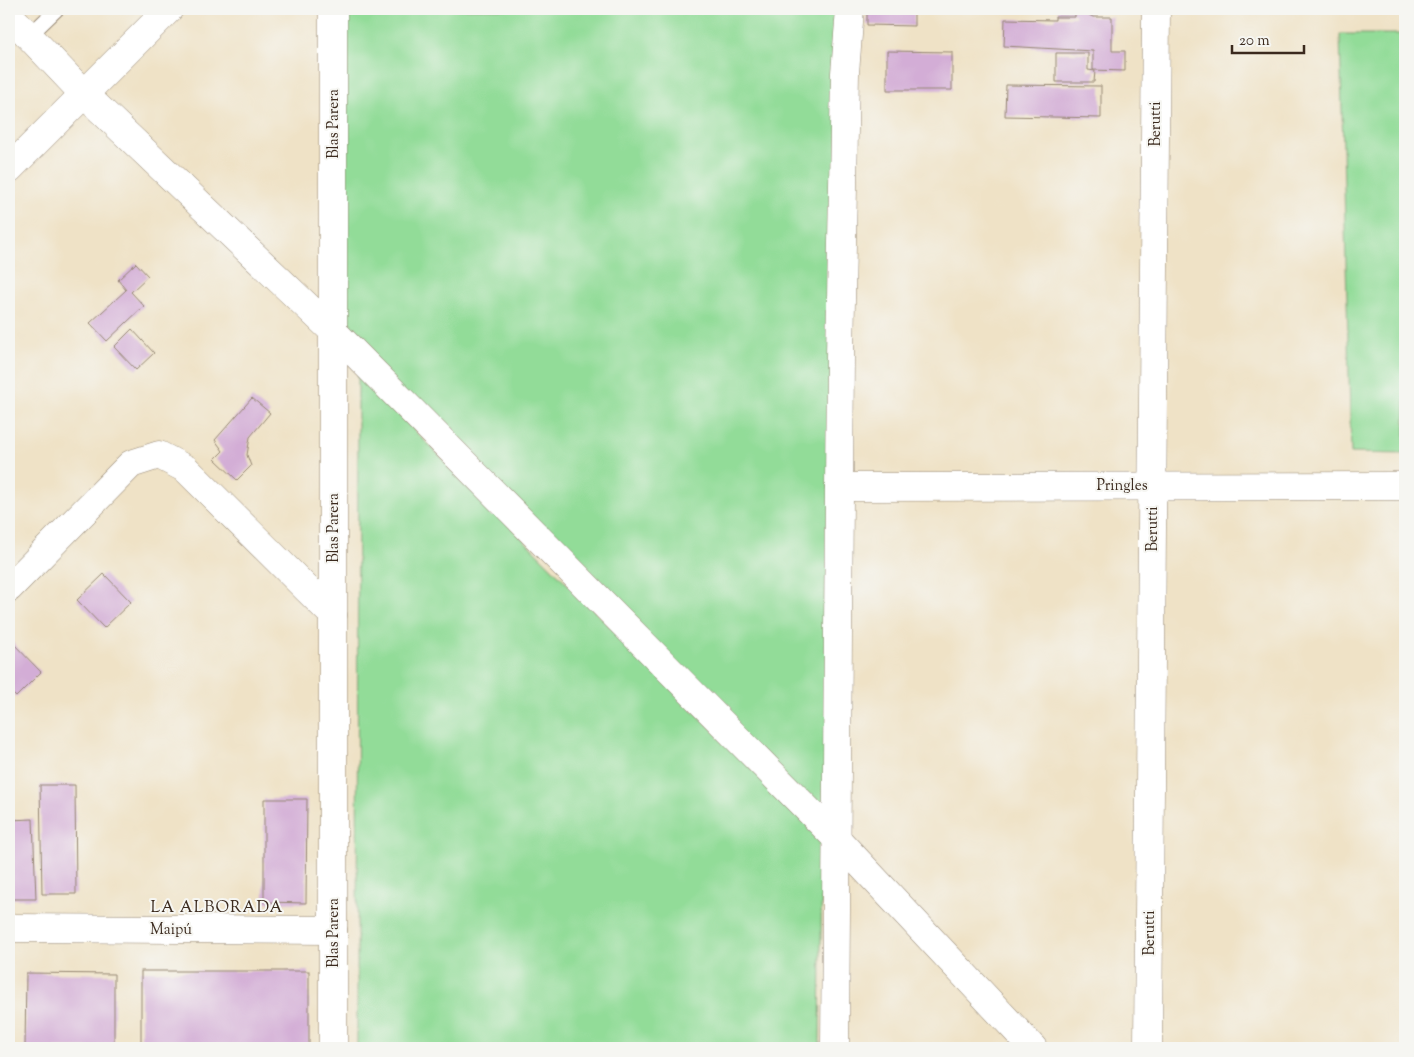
<svg xmlns="http://www.w3.org/2000/svg" width="1414" height="1057" font-family="'Sorts Mill Goudy',serif">
	<style>
		.green { fill: #92dc98; stroke: #66835b }
		.building { fill: #d3add6 }
		.lines { fill: none; stroke-linecap: round; stroke-linejoin: round }
		.lane-casing { stroke: #958672; stroke-width: 16 }
		.street-casing { stroke: #958672; stroke-width: 29 }
		.lane { stroke: #fff; stroke-width: 14 }
		.street { stroke: #fff; stroke-width: 28 }
		.labels { text-anchor: middle; stroke-width: 4; stroke-linejoin: round; paint-order: stroke }
		.street-label { font-size: 15px; fill: #3b2a1e; stroke: #f6f6f2 }
		.neighbourhood-label { font-size: 16px; letter-spacing: 1px; fill: #3b2a1e; stroke: #f6f6f2 }
	</style>
	<rect width="100%" height="100%" fill="#f6f6f2"/>
	<filter id="ink" filterUnits="userSpaceOnUse"><feTurbulence type="fractalNoise" baseFrequency=".02" numOctaves="2"/><feDisplacementMap in="SourceGraphic" scale="10" xChannelSelector="R" yChannelSelector="G"/><feConvolveMatrix kernelMatrix="1 2 1 2 8 2 1 2 1" color-interpolation-filters="sRGB"/></filter>
	<filter id="wash" filterUnits="userSpaceOnUse"><feTurbulence type="fractalNoise" baseFrequency=".0096" numOctaves="4" result="noise"/><feDisplacementMap in="SourceGraphic" scale="20" xChannelSelector="R" yChannelSelector="G"/><feGaussianBlur stdDeviation="1.12" result="paint"/><feColorMatrix in="noise" values="0 0 0 0 0 0 0 0 0 0 0 0 0 0 0 0 0 1.4 0 .05"/><feComposite in="paint" operator="in"/></filter>
	<g filter="url(#wash)">
		<rect width="100%" height="100%" fill="#efe2c6"/>
		<g class="green">
			<polygon points="333,9 839,9 835,837 332,330"/>
			<polygon points="1340,34 1405,34 1405,454 1351,453"/>
			<polygon points="358,374 822,839 820,1048 357,1048"/>
		</g>
		<g id="blocks">
			<g class="building">
				<polygon points="867,9 914,9 914,26 867,25"/>
				<polygon points="1058,9 1089,9 1089,15 1093,17 1112,17 1112,51 1125,51 1125,71 1093,70 1093,51 1004,46 1005,19 1055,20 1055,17 1075,17 1075,14 1058,14"/>
				<polygon points="887,51 952,52 952,90 887,90"/>
				<polygon points="1056,53 1088,53 1088,70 1095,71 1094,82 1056,82"/>
				<polygon points="1006,85 1101,86 1101,118 1005,116"/>
				<polygon points="136,263 148,276 131,292 144,306 107,341 90,323 126,290 118,280"/>
				<polygon points="132,329 154,353 136,370 114,347"/>
				<polygon points="252,398 270,413 250,437 247,455 251,466 237,480 215,459 223,451 215,440"/>
				<polygon points="104,574 131,602 104,628 77,600"/>
				<polygon points="9,639 41,672 16,697 9,690"/>
				<polygon points="40,785 75,785 76,894 42,894"/>
				<polygon points="264,799 307,799 306,903 264,902"/>
				<polygon points="33,819 36,899 9,899 9,820"/>
				<rect x="141" y="971" width="168" height="77"/>
				<polygon points="26,973 114,974 114,1048 25,1048"/>
			</g>
		</g>
	</g>
	<g filter="url(#ink)">
		<use href="#blocks" fill-opacity="0" stroke="#958672" stroke-width="1"/>
		<g class="lines">
			<g class="lane-casing">
				<polyline id="lane" points="29,36 57,9"/>
			</g>
			<g class="street-casing">
				<g id="street">
					<polyline points="9,15 84,94 332,330 835,837 1033,1048"/>
					<polyline points="9,169 169,9"/>
					<polyline points="839,487 1405,486"/>
					<polyline points="9,588 131,464 159,455 186,469 333,615"/>
					<polyline points="9,928 333,930"/>
					<polyline points="333,1048 333,9"/>
					<polyline points="835,1048 840,357 845,73 850,9"/>
					<polyline points="1148,1048 1156,9"/>
				</g>
			</g>
			<use href="#lane" class="lane"/>
			<use href="#street" class="street"/>
		</g>
	</g>
	<g class="labels">
		<g class="street-label">
			<text transform="translate(333 124) rotate(-90)" y="5">Blas Parera</text>
			<text transform="translate(1155 124) rotate(-90)" y="5">Berutti</text>
			<text x="1122" y="490">Pringles</text>
			<text transform="translate(333 528) rotate(-90)" y="5">Blas Parera</text>
			<text transform="translate(1152 529) rotate(-90)" y="5">Berutti</text>
			<text x="171" y="934">Maipú</text>
			<text transform="translate(333 933) rotate(-90)" y="5">Blas Parera</text>
			<text transform="translate(1149 933) rotate(-90)" y="5">Berutti</text>
		</g>
		<g class="neighbourhood-label">
			<text x="217" y="912">LA ALBORADA</text>
		</g>
	</g>
	<rect width="1414" height="1057" fill="none" stroke="#f6f6f2" stroke-width="30"/>
	<path d="M1232 45v8h72v-8" fill="none" stroke="#3b2a1e" stroke-width="2.5"/>
	<text x="1239" y="45" font-size="15" fill="#3b2a1e" stroke="#f6f6f2" stroke-width="4" paint-order="stroke">20 m</text>
</svg>
